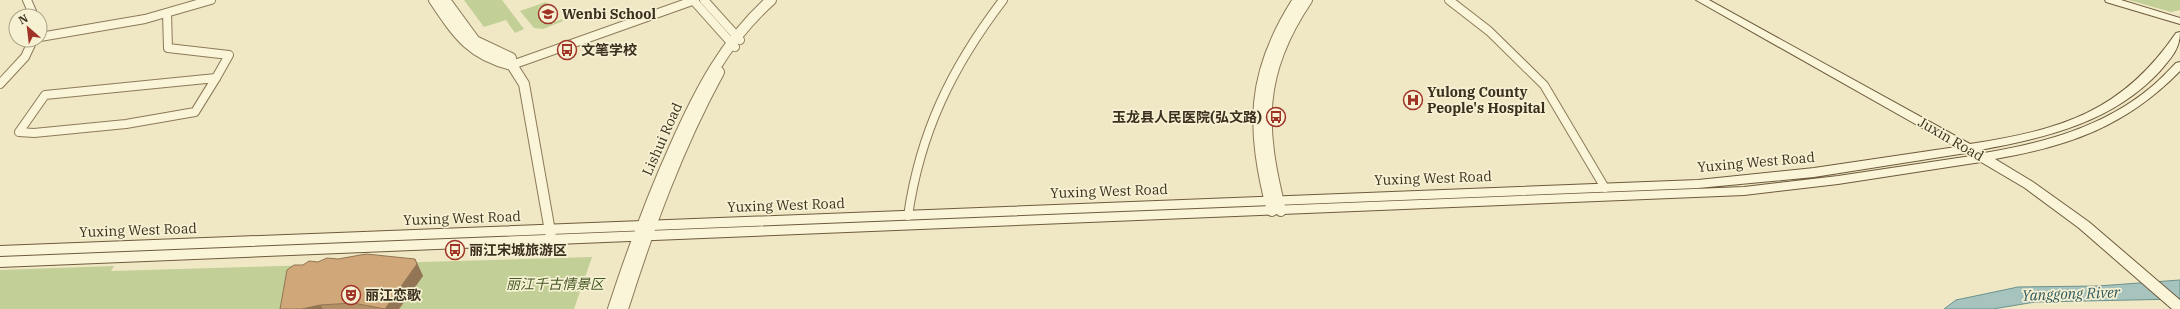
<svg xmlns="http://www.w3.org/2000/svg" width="2180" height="309" font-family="'IBM Plex Serif','Noto Sans SC',serif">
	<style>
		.green { fill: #c2cf97 }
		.water { fill: #a6c3be; stroke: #6c928d }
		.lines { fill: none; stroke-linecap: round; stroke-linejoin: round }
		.minor-casing { stroke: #8c7a59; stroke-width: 10 }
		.tertiary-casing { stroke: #8c7a59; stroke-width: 12 }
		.secondary-casing { stroke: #6e5b3c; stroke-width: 2 }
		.minor { stroke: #faf4d8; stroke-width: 8 }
		.tertiary { stroke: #faf4d8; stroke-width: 10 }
		.secondary { fill: #faf4d8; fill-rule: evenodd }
		.wall { fill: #b39067 }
		.shaded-wall { fill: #927554 }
		.building { fill: #d0a778; stroke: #927554 }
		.labels { text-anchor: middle; stroke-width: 3.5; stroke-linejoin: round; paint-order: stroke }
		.poi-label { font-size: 14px; font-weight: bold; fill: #3b301e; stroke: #f7f1d4; text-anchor: start }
		.street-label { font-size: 14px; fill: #3b301e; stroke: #f7f1d4 }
		.park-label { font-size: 14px; font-style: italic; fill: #455924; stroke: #f7f1d4 }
		.water-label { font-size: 15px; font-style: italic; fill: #2d595c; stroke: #f7f1d4 }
	</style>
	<rect width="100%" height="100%" fill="#f0e8c4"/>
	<g class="green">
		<polygon points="464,0 502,0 524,29 515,33 506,20 484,27"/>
		<polygon points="2129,0 2180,0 2180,10 2171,12"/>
		<polygon points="546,2 550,6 545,9 555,22 562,19 563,21 543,29 534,28 520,11"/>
		<polygon points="592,257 574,309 0,309 0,270 114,266 111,271"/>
	</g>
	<polygon class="water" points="2180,280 2180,299 2035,302 1993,309 1944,309 1956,300 2018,287 2098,286"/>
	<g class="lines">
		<g class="minor-casing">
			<g id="minor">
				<polyline points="27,0 34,16"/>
				<polyline points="693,0 735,47"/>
				<polyline points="704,0 740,40"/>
				<polyline points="1449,0 1489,31 1544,85 1605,188"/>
				<polyline points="167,13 168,48 229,55 216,78"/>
				<polyline points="40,37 145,19 211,0"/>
				<polyline points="512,65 695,0"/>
				<polygon points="216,78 195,112 126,124 34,133 19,132 45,95"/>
				<polyline points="0,84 25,57 33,40"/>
				<path d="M908 216C920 132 952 67 1003 0"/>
			</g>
		</g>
		<g class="tertiary-casing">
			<g id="tertiary">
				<path d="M434 0C457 34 470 55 512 65"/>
				<polyline points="445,0 475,41 511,58 512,65 524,84 551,237"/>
				<path d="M1272 211C1251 128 1250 74 1298 0"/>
				<path d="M1281 211C1260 128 1257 74 1307 0"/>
				<path d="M613 309C631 254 651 199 675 146 699 92 725 41 771 0"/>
				<path d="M623 309C649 227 678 147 719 72"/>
			</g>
		</g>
		<g class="secondary-casing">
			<g id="secondary">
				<path d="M1696 0H1709L1970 144C2061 130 2122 112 2176 33L2180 32C2180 49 2171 58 2160 71 2113 122 2046 138 1980 150L1984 153C2044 143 2103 127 2150 88 2159 81 2168 71 2176 63L2180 62V71C2126 126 2070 146 1995 159L2033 182 2089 222 2180 300V309H2172L2079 228 2025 188 1981 162 1838 184 1744 195 0 267V257L1744 187 1838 176 1971 156 1966 153 1814 177 1698 188 0 256V246L1698 180 1814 168 1956 147Z"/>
				<polygon points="2105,0 2121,0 2180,18 2180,24 2106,2"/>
			</g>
		</g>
		<use href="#minor" class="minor"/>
		<use href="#tertiary" class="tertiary"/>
		<use href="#secondary" class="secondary"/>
	</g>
	<polygon class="wall" points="338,259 415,259 423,276 399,309 280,309 303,265 318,262"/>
	<g class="shaded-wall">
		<polygon points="415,259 423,276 399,309 385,309"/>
		<polygon points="320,305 323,309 302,309"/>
	</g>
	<polygon class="building" points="366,254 415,259 417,264 385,309 353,303 320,305 302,309 280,309 287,270 294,265 303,265 309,261 318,262 327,258 338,259"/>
	<defs>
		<g id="school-ring" transform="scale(1)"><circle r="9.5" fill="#f7f1d4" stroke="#9e3326" stroke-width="1.5"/><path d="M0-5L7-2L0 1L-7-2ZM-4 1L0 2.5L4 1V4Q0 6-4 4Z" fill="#9e3326"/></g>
		<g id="bus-ring" transform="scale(1)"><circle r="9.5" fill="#f7f1d4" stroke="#9e3326" stroke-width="1.5"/><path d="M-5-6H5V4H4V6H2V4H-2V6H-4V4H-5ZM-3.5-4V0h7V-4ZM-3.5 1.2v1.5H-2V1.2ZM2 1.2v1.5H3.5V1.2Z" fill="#9e3326"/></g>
		<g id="hospital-ring" transform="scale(1)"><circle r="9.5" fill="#f7f1d4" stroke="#9e3326" stroke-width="1.5"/><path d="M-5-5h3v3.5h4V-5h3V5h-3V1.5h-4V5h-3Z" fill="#9e3326"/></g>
		<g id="theatre-ring" transform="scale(1)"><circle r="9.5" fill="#f7f1d4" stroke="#9e3326" stroke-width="1.5"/><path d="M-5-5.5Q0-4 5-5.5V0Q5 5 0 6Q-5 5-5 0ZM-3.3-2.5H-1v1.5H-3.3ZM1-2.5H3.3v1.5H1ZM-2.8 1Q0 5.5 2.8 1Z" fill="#9e3326"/></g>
	</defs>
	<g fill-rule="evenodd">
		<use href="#school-ring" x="548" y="14"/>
		<use href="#bus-ring" x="567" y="50"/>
		<use href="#hospital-ring" x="1413" y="100"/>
		<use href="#bus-ring" x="1276" y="117"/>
		<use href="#bus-ring" x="455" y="250"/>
		<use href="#theatre-ring" x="351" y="295"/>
	</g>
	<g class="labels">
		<g class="poi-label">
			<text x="562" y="19">Wenbi School</text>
			<text x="581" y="55">文笔学校</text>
			<text x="1427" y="97">Yulong County<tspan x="1427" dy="16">People's Hospital</tspan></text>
			<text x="1262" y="122" text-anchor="end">玉龙县人民医院(弘文路)</text>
			<text x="469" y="255">丽江宋城旅游区</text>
			<text x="365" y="300">丽江恋歌</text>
		</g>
		<g class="street-label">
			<text transform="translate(662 139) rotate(-66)" y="5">Lishui Road</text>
			<text transform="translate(1951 139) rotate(30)" y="5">Juxin Road</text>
			<text transform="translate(1756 162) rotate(-5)" y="5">Yuxing West Road</text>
			<text transform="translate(1433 178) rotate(-2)" y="5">Yuxing West Road</text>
			<text transform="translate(1109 191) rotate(-2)" y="5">Yuxing West Road</text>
			<text transform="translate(786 205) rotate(-2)" y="5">Yuxing West Road</text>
			<text transform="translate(462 218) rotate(-2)" y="5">Yuxing West Road</text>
			<text transform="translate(138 230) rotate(-2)" y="5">Yuxing West Road</text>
		</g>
		<g class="park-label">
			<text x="555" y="289">丽江千古情景区</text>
		</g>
		<g class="water-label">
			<text transform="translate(2071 294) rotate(-2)" y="5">Yanggong River</text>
		</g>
	</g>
	<g transform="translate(28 28) rotate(332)"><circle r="19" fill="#f7f1d4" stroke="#aca48b"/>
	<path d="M0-3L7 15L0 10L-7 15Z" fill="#9e3326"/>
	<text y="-6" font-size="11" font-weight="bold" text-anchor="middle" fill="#3b301e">N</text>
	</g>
</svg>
